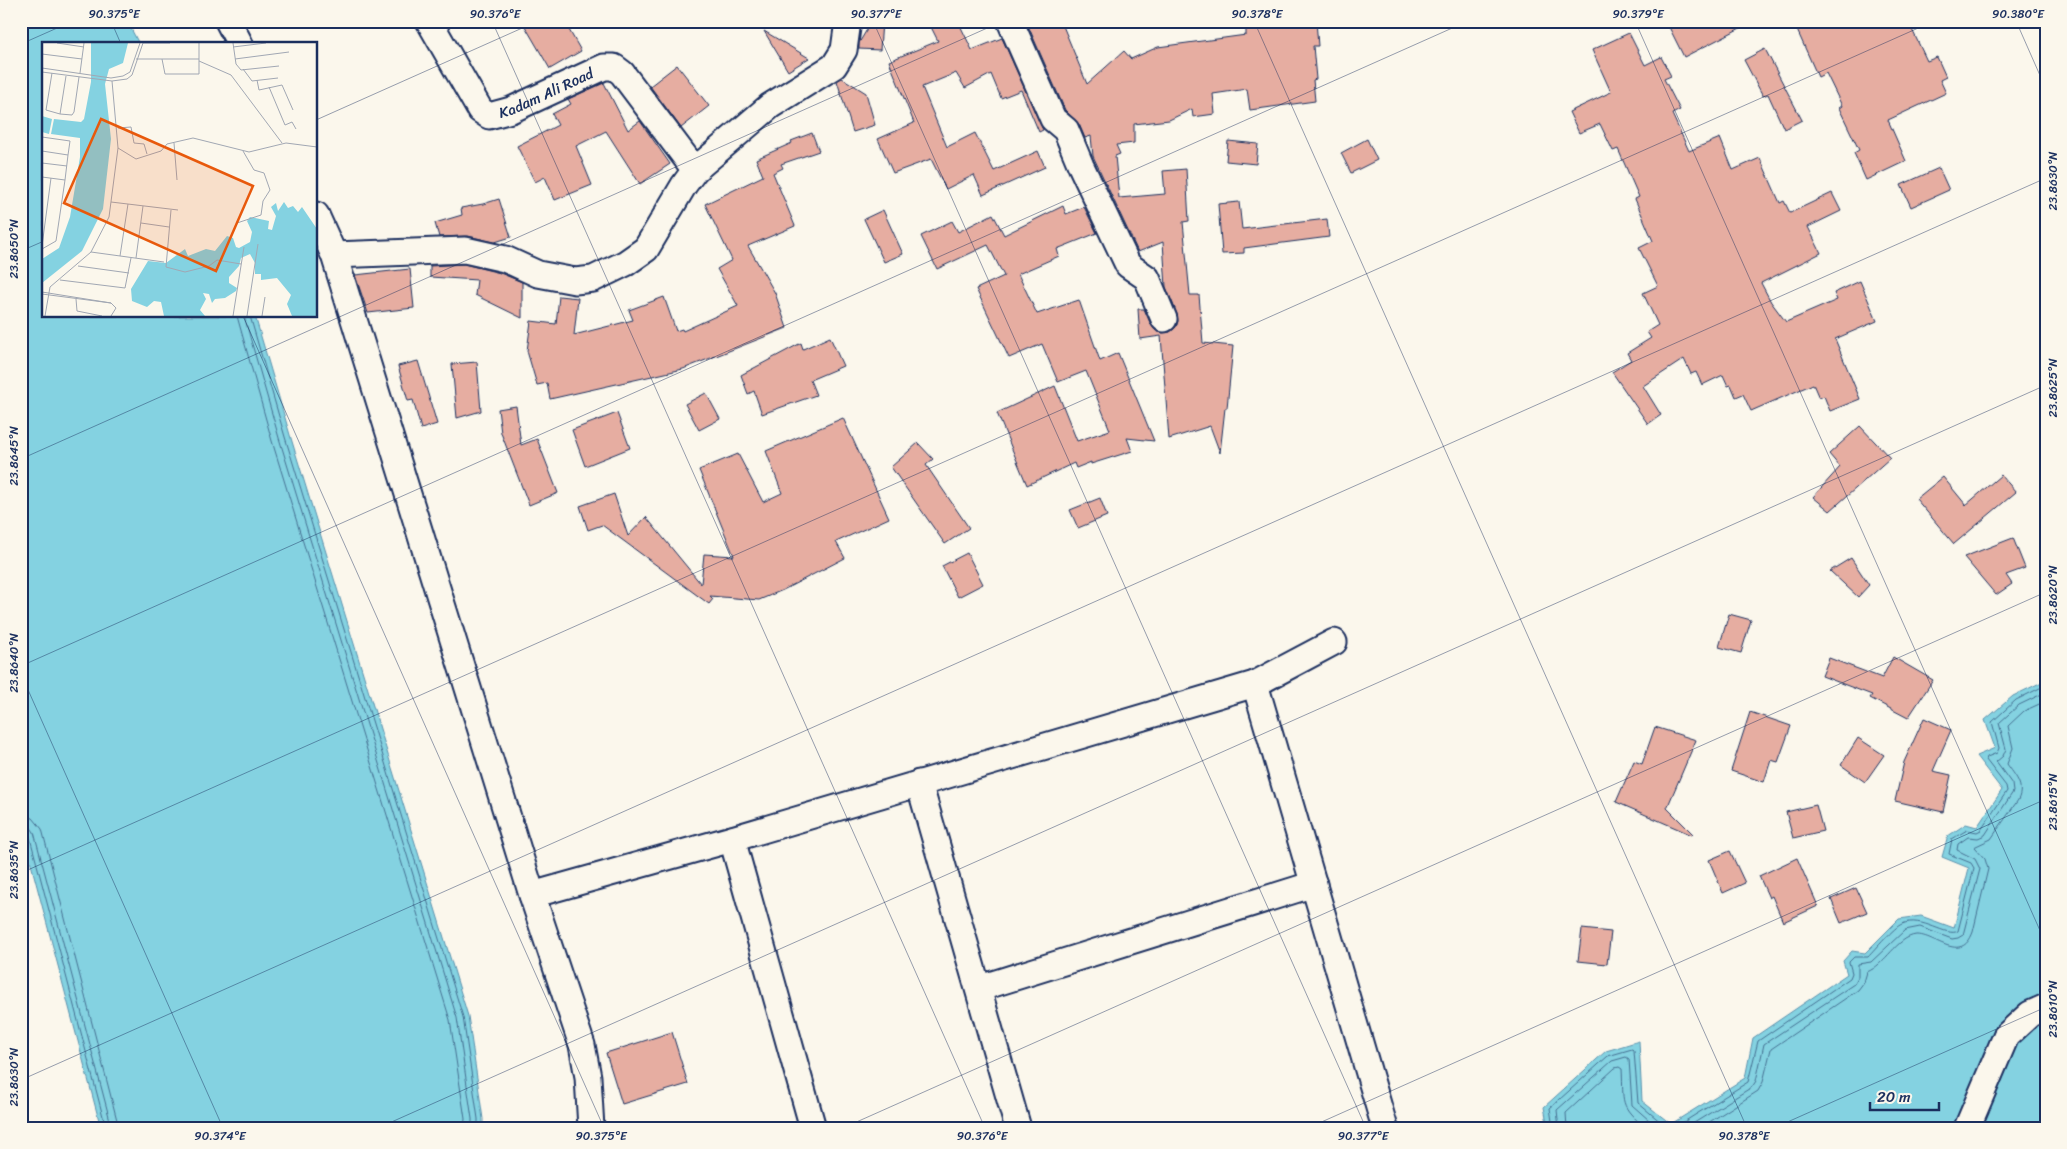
<svg xmlns="http://www.w3.org/2000/svg" width="2067" height="1149" font-family="Sriracha,sans-serif">
	<style>
		.water { fill: #84d2e1; stroke: #5a91ad }
		.lines { fill: none; stroke-linecap: round; stroke-linejoin: round }
		.shore { stroke: #457092; stroke-width: 1 }
		.building { fill: #e6ada1; stroke: #1b2f5e }
		.minor-casing { stroke: #1b2f5e; stroke-width: 29 }
		.minor { stroke: #fbf7ec; stroke-width: 25 }
		.ticks { fill: none; stroke: #1b2f5e; stroke-width: 1; stroke-opacity: 0.45 }
		.labels { text-anchor: middle; stroke-width: 5; stroke-linejoin: round; paint-order: stroke }
		.street-label { font-size: 15px; fill: #1b2f5e; stroke: #fbf7ec }
		.inset-road { fill: none; stroke: #a1a7b3; stroke-width: 1 }
		.view { fill: #e8590c; fill-opacity: 0.15; stroke: #e8590c; stroke-width: 2.5 }
		.inset-edge { fill: none; stroke: #1b2f5e; stroke-width: 2.5 }
		.neatline { fill: none; stroke: #1b2f5e; stroke-width: 2 }
		.ticks-label { font-size: 12px; text-anchor: middle; fill: #1b2f5e }
	</style>
	<rect width="100%" height="100%" fill="#fbf7ec"/>
	<filter id="ink" filterUnits="userSpaceOnUse"><feTurbulence type="fractalNoise" baseFrequency=".02" numOctaves="2"/><feDisplacementMap in="SourceGraphic" scale="10" xChannelSelector="R" yChannelSelector="G"/><feConvolveMatrix kernelMatrix="1 2 1 2 8 2 1 2 1" color-interpolation-filters="sRGB"/></filter>
	<g filter="url(#ink)">
		<g class="water">
			<polygon points="21,21 127,21 139,44 44,44 44,316 255,316 290,435 468,1016 483,1119 483,1128 101,1128 21,826"/>
			<polygon points="2046,680 2046,1128 1548,1128 1544,1107 1606,1051 1639,1041 1642,1101 1671,1124 1745,1078 1753,1038 1847,974 1843,961 1852,951 1865,953 1899,919 1921,916 1954,928 1969,868 1942,857 1948,836 1966,824 1977,827 2002,790 1976,756 1995,748 1985,720 2013,696"/>
		</g>
		<g class="lines">
			<g class="shore">
				<polyline points="237,316 272,441 450,1020 465,1119 464,1128"/>
				<polyline points="244,316 279,438 457,1018 472,1119 472,1128"/>
				<polyline points="250,316 285,437 463,1017 478,1119 478,1128"/>
				<polyline points="21,815 33,818 42,829 119,1128"/>
				<polyline points="21,823 29,825 34,832 112,1128"/>
				<polyline points="21,829 26,830 29,834 106,1128"/>
				<polyline points="1553,1128 1550,1108 1608,1056 1632,1049 1634,1051 1638,1103 1668,1128"/>
				<polyline points="1559,1128 1557,1110 1612,1061 1626,1057 1629,1059 1632,1105 1658,1128"/>
				<path d="M1567 1128 1566 1113 1615 1068 1619 1067 1622 1069C1624 1103 1618 1105 1646 1128"/>
				<path d="M1674 1128 1748 1082 1758 1041 1850 978 1852 973 1849 962 1854 957H1868C1875 950 1894 927 1902 924 1922 915 1947 938 1958 931L1974 868 1971 863 1949 854 1952 839 1967 830 1977 832 1981 830 2007 791 2006 786 1986 760 1987 757 1997 753 1999 748 1992 722 2016 700 2046 685"/>
				<polyline points="1686,1128 1752,1087 1756,1081 1764,1044 1854,984 1858,977 1858,964 1871,962 1905,930 1920,927 1952,939 1958,938 1963,935 1980,869 1975,859 1957,850 1958,844 1968,837 1978,838 1985,835 2013,792 2012,784 1996,762 2003,756 2006,749 1999,723 2019,705 2046,692"/>
				<path d="M1700 1128 1758 1091 1763 1082 1771 1049 1858 990 1864 982 1867 972C1885 965 1897 937 1916 935 1935 934 1961 965 1973 932L1988 869 1985 859 1974 847 1991 839 2018 800C2025 785 2015 776 2007 764L2013 748 2008 726 2024 711 2046 701"/>
			</g>
		</g>
		<g class="building">
			<polygon points="522,21 564,21 581,51 550,69"/>
			<polygon points="872,21 882,21 880,50 859,49 859,43"/>
			<polygon points="928,21 958,21 972,50 1002,38 1043,130 1039,132 1021,90 1001,98 991,74 965,88 956,73 922,87 947,147 975,133 994,171 1038,151 1045,167 983,195 974,175 946,189 931,159 893,173 878,139 914,123 889,61 938,41"/>
			<polygon points="1026,21 1061,21 1087,84 1124,51 1131,59 1158,47 1246,35 1246,21 1316,21 1318,46 1313,46 1316,79 1313,80 1315,101 1250,110 1247,89 1213,94 1215,114 1193,117 1192,109 1169,120 1134,124 1134,143 1116,145 1120,154 1115,156 1119,198 1165,194 1163,171 1186,169 1189,221 1183,222 1190,295 1199,295 1203,343 1233,346 1227,408 1225,408 1220,453 1210,426 1169,439 1161,336 1140,339 1138,309 1144,309 1151,325 1156,331 1162,333 1170,332 1176,327 1178,321 1177,314 1166,287 1163,242 1138,252 1093,156 1091,136 1085,138 1079,124 1065,110"/>
			<polygon points="1666,21 1754,21 1684,57"/>
			<polygon points="1793,21 1908,21 1927,61 1937,57 1946,77 1940,80 1946,93 1888,120 1906,161 1866,180 1854,153 1859,150 1839,108 1842,106 1826,73 1818,77"/>
			<polygon points="764,31 809,58 788,71"/>
			<polygon points="1629,33 1645,65 1661,57 1671,76 1664,79 1680,110 1672,114 1689,151 1720,138 1733,170 1760,158 1780,203 1784,201 1790,213 1832,193 1841,211 1808,227 1821,253 1761,283 1771,302 1786,322 1837,300 1834,293 1860,281 1877,321 1835,339 1860,399 1830,411 1824,396 1819,398 1813,384 1751,411 1743,394 1736,397 1731,385 1728,386 1723,375 1702,385 1696,372 1691,374 1684,359 1643,386 1661,415 1648,424 1612,372 1631,360 1627,353 1651,338 1647,332 1658,325 1643,293 1658,286 1639,248 1653,241 1635,199 1639,197 1618,149 1613,151 1600,124 1579,133 1569,112 1611,92 1592,50"/>
			<polygon points="1765,49 1802,120 1784,129 1768,94 1763,96 1744,60"/>
			<polygon points="677,65 709,106 681,128 650,86"/>
			<polygon points="842,78 866,93 875,125 853,132 837,81"/>
			<polygon points="604,83 628,130 640,121 670,164 640,184 606,131 576,146 592,185 555,200 545,177 535,182 517,146 558,125 552,114 571,104 568,99"/>
			<polygon points="812,133 819,151 781,164 783,168 773,173 795,226 748,246 775,293 787,328 683,369 550,399 547,383 537,385 527,351 531,321 556,324 559,296 578,298 574,335 633,320 629,310 664,297 676,331 682,329 683,331 738,306 717,269 732,260 705,204 763,176 756,159 792,143 791,141"/>
			<polygon points="1367,139 1377,160 1351,173 1341,153"/>
			<polygon points="1228,141 1258,144 1256,164 1226,161"/>
			<polygon points="1939,168 1949,190 1911,207 1901,185"/>
			<polygon points="499,199 511,237 495,242 468,236 439,237 435,223 462,215 461,208 483,204"/>
			<polygon points="1239,202 1242,229 1327,219 1329,237 1244,248 1244,253 1222,254 1218,204"/>
			<polygon points="1063,206 1066,214 1084,207 1097,233 1057,249 1059,256 1018,274 1037,314 1079,300 1100,361 1118,353 1154,441 1127,438 1132,451 1091,464 1091,462 1076,468 1074,463 1027,485 997,413 1055,386 1077,441 1110,430 1086,371 1058,382 1042,344 1009,358 976,289 1004,276 988,245 937,269 921,236 952,221 958,232 993,214 1004,235"/>
			<polygon points="883,210 903,254 884,262 864,219"/>
			<polygon points="464,264 500,273 522,282 522,318 475,295 477,280 430,277 430,266"/>
			<polygon points="410,269 414,308 368,313 355,275"/>
			<polygon points="830,337 843,366 810,380 816,395 762,414 754,391 748,394 741,375 801,343 803,349"/>
			<polygon points="418,361 437,424 421,429 413,400 408,401 398,366"/>
			<polygon points="477,362 481,411 457,418 452,364"/>
			<polygon points="706,393 720,419 699,430 685,404"/>
			<polygon points="516,406 521,445 537,439 558,493 529,505 501,433 498,409"/>
			<polygon points="617,413 630,448 585,466 572,430"/>
			<polygon points="843,418 889,518 836,542 845,558 783,590 759,600 710,596 713,599 709,604 602,525 588,530 580,506 614,494 628,536 646,517 701,584 704,554 734,556 699,470 738,454 763,502 782,493 766,451"/>
			<polygon points="1860,426 1890,458 1830,511 1813,497 1840,467 1829,454"/>
			<polygon points="918,443 933,459 926,465 969,528 945,544 891,467"/>
			<polygon points="2001,475 2016,492 1954,544 1916,499 1943,477 1966,505"/>
			<polygon points="1100,498 1107,516 1078,528 1070,510"/>
			<polygon points="2013,538 2025,568 2006,575 2012,584 1996,595 1964,557"/>
			<polygon points="967,553 983,584 958,597 942,566"/>
			<polygon points="1851,558 1869,585 1858,597 1830,571"/>
			<polygon points="1729,614 1751,620 1741,653 1719,647"/>
			<polygon points="1893,657 1933,680 1908,718 1870,698 1872,695 1822,676 1829,658 1882,678"/>
			<polygon points="1750,712 1791,726 1778,762 1771,760 1764,782 1731,771"/>
			<polygon points="1924,718 1951,730 1933,771 1951,775 1943,812 1895,801 1904,762"/>
			<polygon points="1655,727 1696,740 1667,808 1693,834 1692,835 1616,802 1634,761 1642,764"/>
			<polygon points="1858,738 1884,755 1865,782 1841,765"/>
			<polygon points="1816,805 1823,831 1793,838 1786,812"/>
			<polygon points="1730,851 1745,883 1723,893 1709,860"/>
			<polygon points="1797,858 1818,906 1783,922 1772,896 1769,898 1759,876"/>
			<polygon points="1856,888 1867,912 1841,923 1831,899"/>
			<polygon points="1582,929 1611,932 1607,964 1578,961"/>
			<polygon points="672,1032 688,1084 622,1104 606,1053"/>
		</g>
		<g class="lines">
			<g class="minor-casing">
				<g id="minor">
					<polyline points="228,21 240,44"/>
					<path id="s1" d="M429 21 480 110 489 116 511 110 604 67H614L622 73 695 170"/>
					<polyline points="1010,21 1053,119 1066,130 1081,166 1128,265 1147,278 1164,319"/>
					<polyline points="316,215 334,255 532,895 582,1045 588,1077 591,1128"/>
					<polyline points="334,255 465,250 505,259 538,274 575,281 593,279 626,263 646,249 684,185 695,170 770,106 834,66 844,50 848,21"/>
					<polyline points="1255,684 1385,1128"/>
					<polyline points="919,783 1018,1128"/>
					<polyline points="732,839 813,1128"/>
					<polyline points="532,895 732,839 1255,684 1334,642"/>
					<polyline points="980,988 1314,884"/>
					<polyline points="1967,1128 2006,1036 2030,1014 2046,1007"/>
				</g>
			</g>
			<use href="#minor" class="minor"/>
		</g>
	</g>
	<path class="ticks" d="M111 21 121 44M492 21 985 1128M873 21 1366 1128M1254 21 1747 1128M1635 21 2046 944M2016 21 2046 89M21 44 73 21M316 120 538 21M21 251 44 241M243 316 604 1128M21 459 1003 21M21 666 1468 21M21 674 223 1128M21 873 1934 21M21 1080 2046 178M378 1128 2046 385M843 1128 2046 592M1308 1128 2046 799M1774 1128 2046 1007"/>
	<g class="labels">
		<g class="street-label">
			<text dy="5" stroke="none"><textPath href="#s1" startOffset="175">Kadam Ali Road</textPath></text>
		</g>
	</g>
	<g transform="translate(42 42)">
		<rect width="275" height="275" fill="#fbf7ec"/>
		<path d="M49 1H86L81 21 67 27 63 42 69 97 61 167 40 209 0 241V217L17 206 28 175 38 115V96L9 92 12 77 39 80 42 77 49 40ZM0 74 10 77 7 92 0 90ZM242 160 246 166 251 164 256 170 260 165 275 187V274H250L245 262 249 253 235 236 219 238V232H213V221L208 212 199 216 197 224 187 235V241L195 246 194 249 183 256 173 257 170 261 167 252 161 251 164 257 158 268 163 274H122L119 260 112 259 105 265 90 259 89 247 106 219 124 221 143 207 146 214 164 207 173 209 185 194 191 196 194 205 197 206 208 200 210 190 205 179 208 175 227 179 226 187 230 188 234 174 229 165 234 161 236 169Z" fill="#84d2e1"/>
		<path class="inset-road" d="M15 1 42 5M101 1H128M191 1 194 22 199 28 237 24M191 5 224 1M0 12 40 17M94 17H157M120 17 123 32H157V1M193 17 247 10M157 19 189 33 240 101M0 26 69 36 81 34 88 30 98 1M201 27 210 39 236 36M0 30 70 39 85 37 90 33 101 1M10 31 4 68 18 72 30 73 32 70 37 35M38 31 42 1M215 38 217 48 240 43 251 68M227 45 243 83 250 80 254 87M18 72 24 34M76 86 89 85 92 101 102 102 105 112M0 95 28 99 26 113M132 101 135 138M76 106 94 117 119 109 125 102 151 96 207 110 244 101 275 105M0 109 26 113 23 138 0 135M0 121 25 124M69 160 136 168M129 168 124 225 143 230 167 224 175 218 199 222M99 181 127 185M195 181 219 173 221 159 228 148 222 131 212 128 201 109M0 204 9 136M0 207 14 199 23 138M49 210 122 220M78 214 86 162M94 216 101 164M36 224 87 231M18 238 83 246 89 216M0 250 69 261 0 252M34 257 35 269 60 274M3 274 8 245 49 210 67 175 76 106 70 39M69 274 74 266 69 261M191 274 202 205M205 274 216 202M220 274 223 255"/>
		<path class="view" d="M59 77 211 144 174 229 22 161Z"/>
		<rect width="275" height="275" class="inset-edge"/>
	</g>
	<rect width="2067" height="1149" fill="none" stroke="#fbf7ec" stroke-width="55"/>
	<path d="M1870 1102v8h69v-8" fill="none" stroke="#1b2f5e" stroke-width="2.5"/>
	<text x="1877" y="1102" font-size="15" fill="#1b2f5e" stroke="#fbf7ec" stroke-width="4" paint-order="stroke">20 m</text>
	<rect x="28" y="28" width="2012" height="1094" class="neatline"/>
	<g class="ticks-label">
		<text x="114" y="18">90.375°E</text>
		<text x="495" y="18">90.376°E</text>
		<text x="876" y="18">90.377°E</text>
		<text x="1257" y="18">90.378°E</text>
		<text x="1638" y="18">90.379°E</text>
		<text x="2018" y="18">90.380°E</text>
		<text transform="translate(2053 181) rotate(-90)" y="4">23.8630°N</text>
		<text transform="translate(14 249) rotate(-90)" y="4">23.8650°N</text>
		<text transform="translate(2053 388) rotate(-90)" y="4">23.8625°N</text>
		<text transform="translate(14 456) rotate(-90)" y="4">23.8645°N</text>
		<text transform="translate(2053 595) rotate(-90)" y="4">23.8620°N</text>
		<text transform="translate(14 663) rotate(-90)" y="4">23.8640°N</text>
		<text transform="translate(2053 802) rotate(-90)" y="4">23.8615°N</text>
		<text transform="translate(14 870) rotate(-90)" y="4">23.8635°N</text>
		<text transform="translate(2053 1009) rotate(-90)" y="4">23.8610°N</text>
		<text transform="translate(14 1077) rotate(-90)" y="4">23.8630°N</text>
		<text x="220" y="1140">90.374°E</text>
		<text x="601" y="1140">90.375°E</text>
		<text x="982" y="1140">90.376°E</text>
		<text x="1363" y="1140">90.377°E</text>
		<text x="1744" y="1140">90.378°E</text>
	</g>
</svg>
